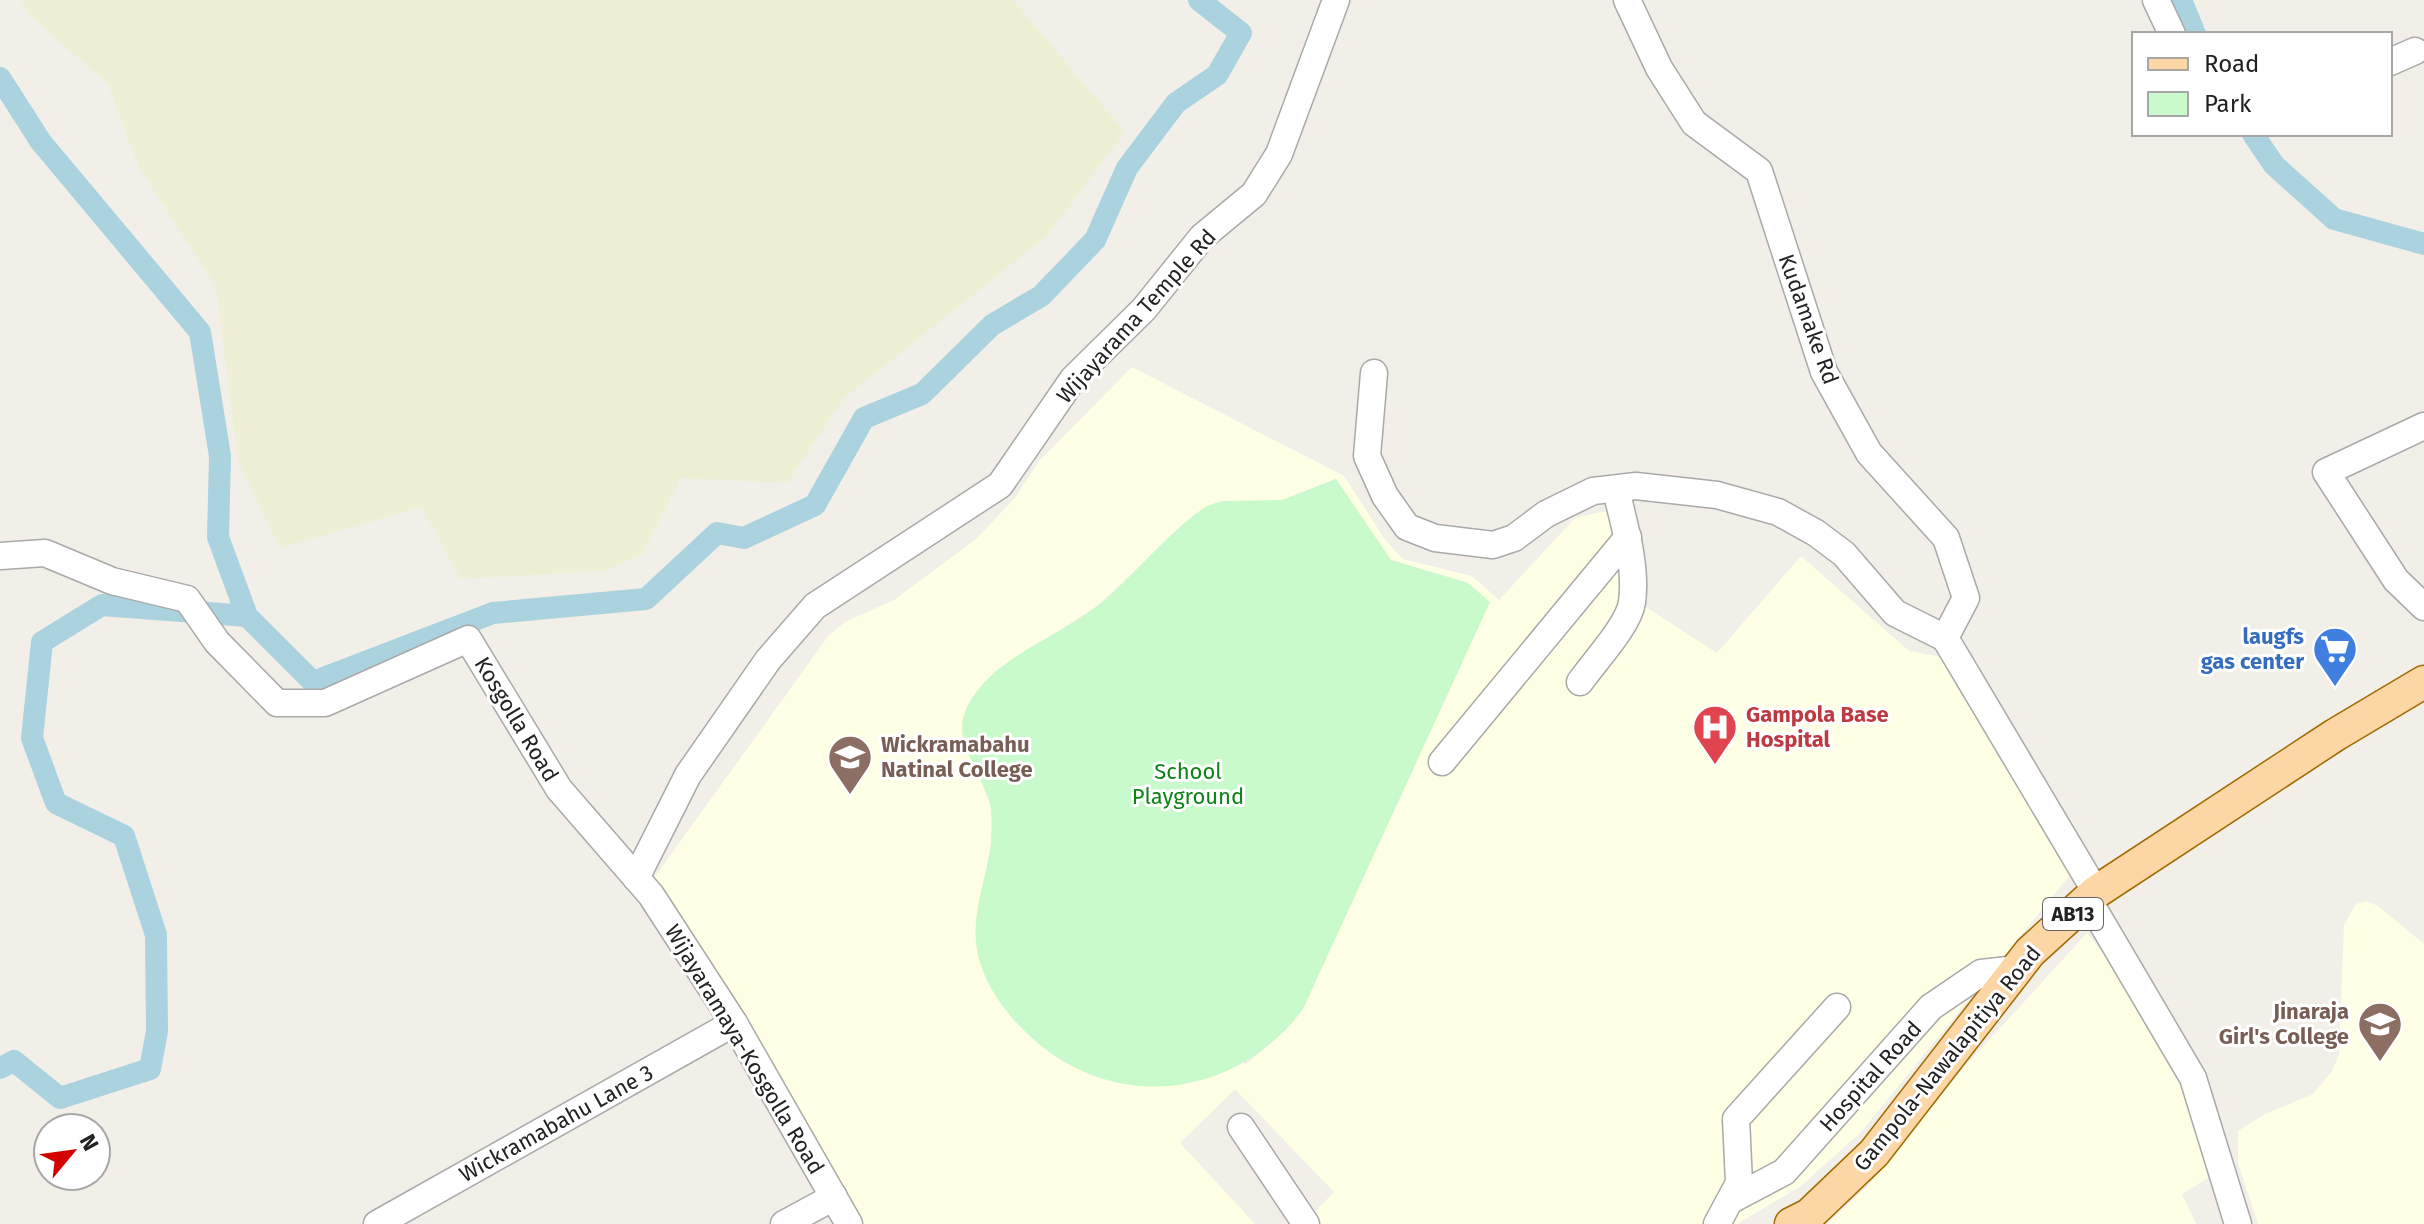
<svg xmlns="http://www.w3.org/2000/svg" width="2424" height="1224" font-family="'Fira Sans',sans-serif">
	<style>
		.education { fill: #ffffe5; fill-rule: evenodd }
		.farmland { fill: #eef0d5 }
		.park { fill: #c8facc }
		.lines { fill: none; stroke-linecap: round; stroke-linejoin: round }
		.canal { stroke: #aad3df; stroke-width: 22 }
		.minor-casing { stroke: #a9a9a9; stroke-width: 29 }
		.major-casing { stroke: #a06b00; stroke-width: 35 }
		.minor { stroke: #fff; stroke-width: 26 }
		.major { stroke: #fcd6a4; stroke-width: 32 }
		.labels { text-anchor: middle; stroke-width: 6; stroke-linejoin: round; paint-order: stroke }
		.shield { fill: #fff; stroke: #646464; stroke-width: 2 }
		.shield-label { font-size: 20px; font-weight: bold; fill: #222 }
		.street-label { font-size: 22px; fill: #222; stroke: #fff }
		.shop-label { font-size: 22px; font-weight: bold; fill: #366cbe; stroke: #fff; text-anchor: end }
		.health-label { font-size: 22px; font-weight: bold; fill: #be3a42; stroke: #fff; text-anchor: start }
		.education-label { font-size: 22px; font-weight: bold; fill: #785e54; stroke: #fff; text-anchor: start }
		.park-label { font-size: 22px; fill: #0c8416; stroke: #fff }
	</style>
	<rect width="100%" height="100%" fill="#f2efe9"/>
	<g class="education">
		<path d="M1132 367 1344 476 1386 541 1403 559 1472 576 1499 600 1575 518 1601 512H1620L1638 602 1717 653 1801 556 1909 651 1942 657 2070 875 1861 1132 1801 1186 1737 1224H1303L1334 1192 1235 1089 1180 1143 1255 1224H862L738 1002 654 878 829 635 845 622 894 600 976 539 1015 498 1040 460ZM1336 479 1391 560 1468 583 1303 1009 1287 1029 1246 1064 975 936 991 845V807L982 784 993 673 1097 606 1194 515 1282 500Z"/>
		<polygon points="2366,901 2378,906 2424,944 2424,1224 2258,1224 2238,1163 2238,1131 2265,1114 2313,1094 2332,1071 2339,1054 2344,925 2356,904"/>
		<polygon points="2087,933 2139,997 2183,1086 2208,1178 2182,1194 2196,1224 1827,1224 1870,1184 1960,1072"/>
	</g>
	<polygon class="farmland" points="20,0 1013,0 1125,132 1047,236 844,398 787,483 681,478 642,555 602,571 461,579 421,507 280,548 238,461 216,287 138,166 108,84 30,16"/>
	<path class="park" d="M1336 479 1391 560 1468 583 1490 602 1303 1009C1237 1098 1116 1114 1032 1038 1008 1016 988 991 979 959 965 909 999 860 991 809 986 775 949 743 967 707 994 655 1057 639 1100 604 1137 574 1167 532 1207 506L1222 501 1282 500Z"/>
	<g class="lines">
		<g class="canal">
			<polyline points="2181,0 2195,34"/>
			<polyline points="0,78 41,142 200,332 220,456 218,537 247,616"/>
			<polyline points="2253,134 2274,165 2334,219 2424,244"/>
			<polyline points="0,1068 14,1061 60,1098 150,1069 157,1031 156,935 124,836 56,803 32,738 42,642 102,605 247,616 313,682 493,613 646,599 717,533 744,538 815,505 864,418 922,394 992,325 1041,296 1095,240 1127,168 1176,103 1217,75 1241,33 1199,0"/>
		</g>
		<g class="minor-casing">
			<g id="minor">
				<polyline points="1627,0 1659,68 1694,123 1759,171 1824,372 1869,453 1946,538 1966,598 1945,638"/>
				<polyline points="2156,0 2172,34"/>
				<polyline points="2390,62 2415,51"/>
				<polyline points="1374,373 1367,456 1385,496 1407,527 1435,538 1493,545 1514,538 1546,514 1593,491 1636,486 1717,495 1778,512 1816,533 1844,554 1895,613 1945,638"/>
				<polyline points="2424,426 2326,472 2396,580 2424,607"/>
				<polyline points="0,556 45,553 112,581 187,599 217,642 277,703 325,703 468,639 559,789 651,895 734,1023 849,1224"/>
				<polyline points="1945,638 2096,892"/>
				<path d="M1580 682C1594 662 1629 625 1632 602 1637 566 1624 524 1616 490"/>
				<polyline points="1442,762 1628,537"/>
				<polyline points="636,878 688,775 768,660 815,606 1000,485 1073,379 1144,309 1202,237 1254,194 1279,154 1336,0"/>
				<polyline points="2089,901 2193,1078 2238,1224"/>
				<polyline points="1241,1127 1306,1224"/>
				<polyline points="1731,1200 1784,1172 1931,1007 1981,973 2017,969"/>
				<polyline points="377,1224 734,1023"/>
				<polyline points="784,1224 834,1197"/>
				<polyline points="1717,1224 1739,1183 1736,1119 1837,1007"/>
			</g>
		</g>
		<g class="major-casing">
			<polyline id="major" points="1791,1224 1809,1215 1874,1153 2030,952 2096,892 2335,735 2424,682"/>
		</g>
		<use href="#minor" class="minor"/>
		<use href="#major" class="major"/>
	</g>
	<defs>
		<g id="supermarket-pin" transform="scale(2.3)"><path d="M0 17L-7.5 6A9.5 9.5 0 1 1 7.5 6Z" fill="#3f7fe0" stroke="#fff"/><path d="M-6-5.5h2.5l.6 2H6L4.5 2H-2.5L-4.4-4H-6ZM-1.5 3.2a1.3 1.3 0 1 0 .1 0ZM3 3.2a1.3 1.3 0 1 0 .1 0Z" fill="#fff"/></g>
		<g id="hospital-pin" transform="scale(2.3)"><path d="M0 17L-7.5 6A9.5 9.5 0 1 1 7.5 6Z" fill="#e0444e" stroke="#fff"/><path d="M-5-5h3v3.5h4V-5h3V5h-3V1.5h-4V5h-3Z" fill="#fff"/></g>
		<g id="school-pin" transform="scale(2.3)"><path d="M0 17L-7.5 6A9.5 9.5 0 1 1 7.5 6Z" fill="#8d6e63" stroke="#fff"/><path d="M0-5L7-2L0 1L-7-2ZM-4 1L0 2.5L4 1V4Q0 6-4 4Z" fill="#fff"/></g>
	</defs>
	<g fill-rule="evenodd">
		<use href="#supermarket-pin" x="2335" y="649"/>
		<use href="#hospital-pin" x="1715" y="727"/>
		<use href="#school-pin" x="850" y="757"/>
		<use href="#school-pin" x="2380" y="1024"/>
	</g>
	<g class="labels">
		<rect class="shield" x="2043" y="898" width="60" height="32" rx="6"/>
		<g class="shield-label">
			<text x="2073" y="921">AB13</text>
		</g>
		<g class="street-label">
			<text transform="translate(1136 316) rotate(-48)" y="8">Wijayarama Temple Rd</text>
			<text transform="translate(1809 319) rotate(70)" y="8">Kudamake Rd</text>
			<text transform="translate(517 719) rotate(59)" y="8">Kosgolla Road</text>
			<text transform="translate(745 1049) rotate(59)" y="8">Wijayaramaya-Kosgolla Road</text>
			<text transform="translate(1947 1058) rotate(-51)" y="8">Gampola-Nawalapitiya Road</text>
			<text transform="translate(1870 1076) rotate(-48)" y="8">Hospital Road</text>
			<text transform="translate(556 1123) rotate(-29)" y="8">Wickramabahu Lane 3</text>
		</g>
		<g class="shop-label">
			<text x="2304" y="644">laugfs<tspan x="2304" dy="25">gas center</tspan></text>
		</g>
		<g class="health-label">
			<text x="1746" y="722">Gampola Base<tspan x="1746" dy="25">Hospital</tspan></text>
		</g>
		<g class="education-label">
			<text x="881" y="752">Wickramabahu<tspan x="881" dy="25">Natinal College</tspan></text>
			<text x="2349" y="1019" text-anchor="end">Jinaraja<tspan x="2349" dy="25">Girl's College</tspan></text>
		</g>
		<g class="park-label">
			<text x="1188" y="779">School<tspan x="1188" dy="25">Playground</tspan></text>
		</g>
	</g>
	<rect x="2132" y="32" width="260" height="104" fill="#ffffff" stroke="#a7a7a7" stroke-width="2"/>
	<rect x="2148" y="58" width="40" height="12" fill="#fcd6a4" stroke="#a7a7a7" stroke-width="2"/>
	<text x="2204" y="72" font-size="24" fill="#222222">Road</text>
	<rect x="2148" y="92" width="40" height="24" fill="#c8facc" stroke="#a7a7a7" stroke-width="2"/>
	<text x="2204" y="112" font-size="24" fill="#222222">Park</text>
	<g transform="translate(72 1152) rotate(61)"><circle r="38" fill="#ffffff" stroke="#a7a7a7" stroke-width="2"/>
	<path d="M0-6L14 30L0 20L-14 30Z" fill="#d40000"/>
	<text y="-12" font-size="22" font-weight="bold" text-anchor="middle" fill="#222222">N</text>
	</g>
</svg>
